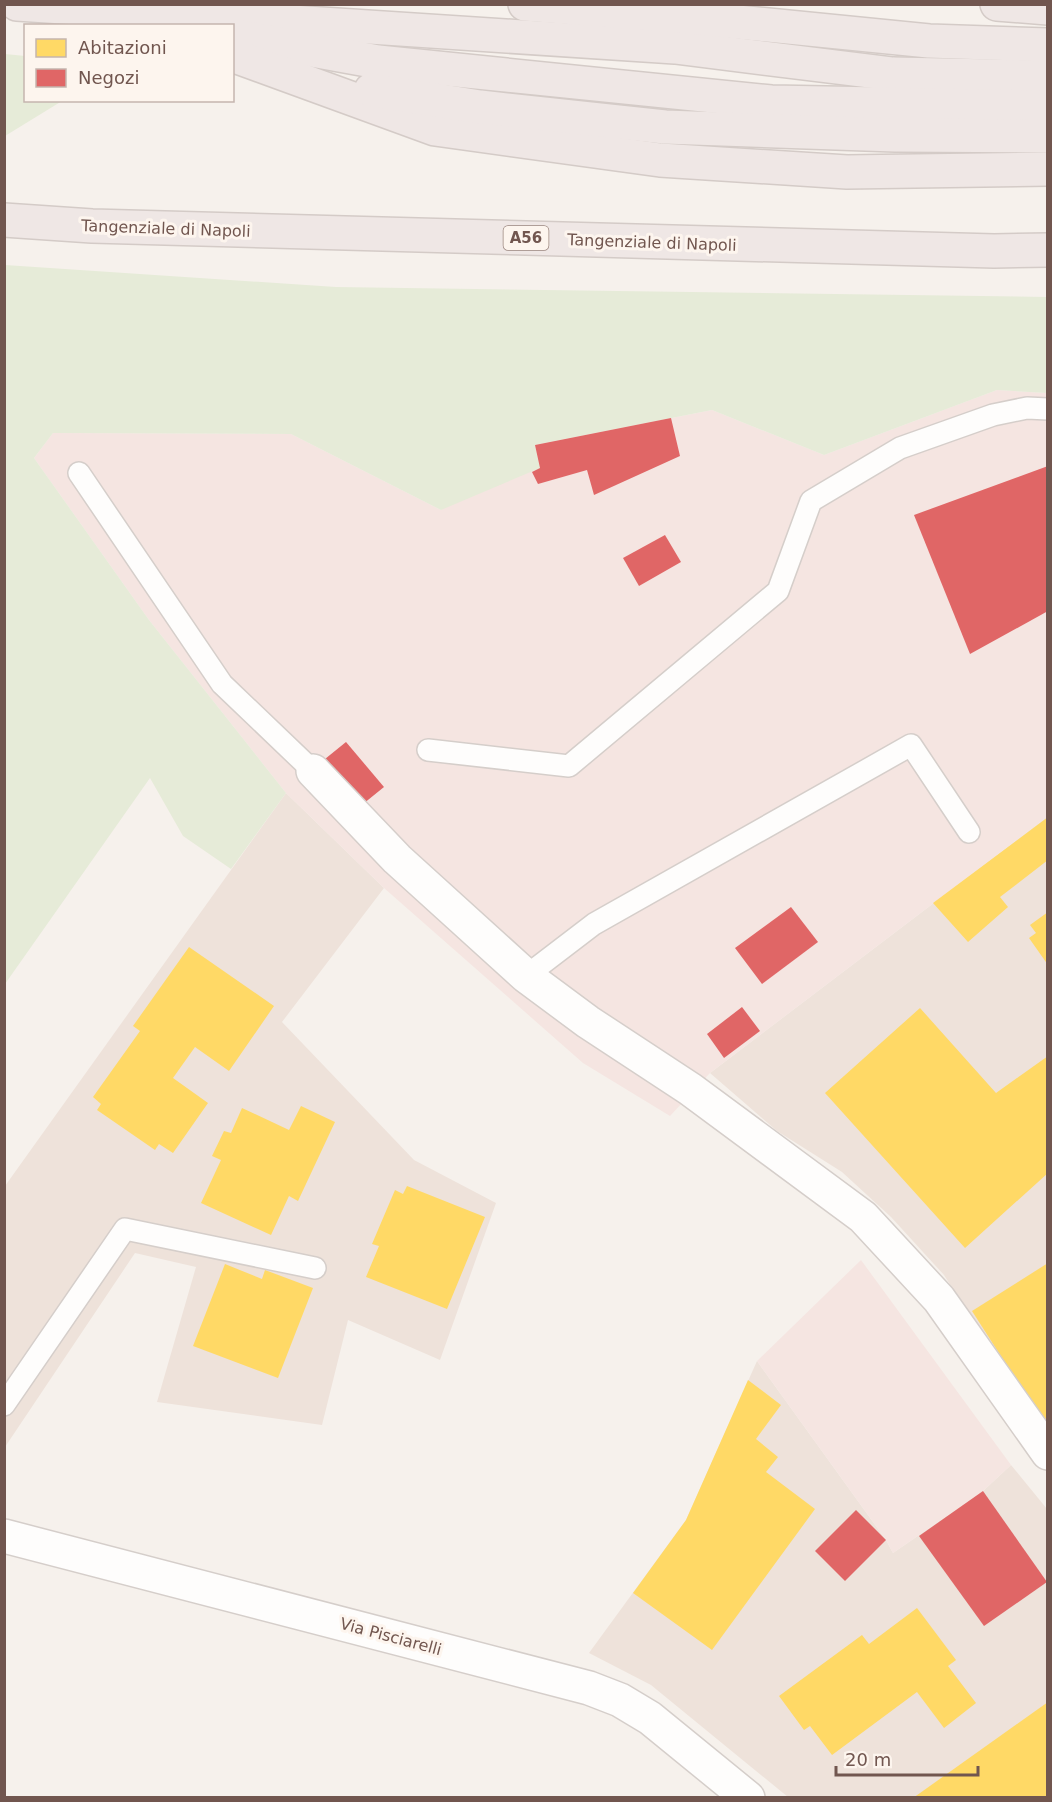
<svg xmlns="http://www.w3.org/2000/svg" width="1052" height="1802" font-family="'DejaVu Sans',sans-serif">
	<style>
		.residential { fill: #eee2da }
		.commercial { fill: #f5e5e1 }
		.green { fill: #e6ebd8 }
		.homes { fill: #ffd966 }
		.shops { fill: #e06666 }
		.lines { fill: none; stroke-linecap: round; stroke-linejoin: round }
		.lane-casing { stroke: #d5ceca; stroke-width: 24 }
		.street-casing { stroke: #d5ceca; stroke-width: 36 }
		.highway-casing { stroke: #d4cbc7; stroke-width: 36 }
		.lane { stroke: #fefdfc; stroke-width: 21 }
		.street { stroke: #fefdfc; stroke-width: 33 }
		.highway { stroke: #efe7e5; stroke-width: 33 }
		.labels { text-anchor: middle; stroke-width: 6; stroke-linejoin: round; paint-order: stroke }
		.shield { fill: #fdf5ee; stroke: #9b867f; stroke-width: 1.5 }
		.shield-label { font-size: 15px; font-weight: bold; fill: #71564f }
		.street-label { font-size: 16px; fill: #71564f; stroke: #fdf5ee }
	</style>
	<rect width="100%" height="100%" fill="#f6f1ec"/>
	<g class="residential">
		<polygon points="286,793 384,888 282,1022 414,1160 496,1203 440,1360 348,1320 322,1425 157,1402 196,1267 135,1253 5,1447 5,1186"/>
		<polygon points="1047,817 1047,1439 944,1275 891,1217 842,1172 777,1131 710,1073"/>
		<polygon points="757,1361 886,1540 893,1553 983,1491 1011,1465 1047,1509 1047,1797 788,1797 651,1685 589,1653 686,1520"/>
	</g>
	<g class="commercial">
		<polygon points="997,390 1047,393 1047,817 710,1073 670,1116 583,1063 384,888 286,793 149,620 34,458 53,433 291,434 441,510 535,445 712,410 824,455"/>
		<polygon points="861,1260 1011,1465 983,1491 893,1553 886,1540 757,1361"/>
	</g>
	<g class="green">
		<polygon points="5,54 25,56 26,100 62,101 5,136"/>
		<polygon points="5,265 336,287 1047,297 1047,393 997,390 824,455 712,410 535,445 540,468 441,510 291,434 53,433 34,458 149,620 286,793 231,869 183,836 150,778 5,984"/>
	</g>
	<g class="homes">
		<polygon points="1048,817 1048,860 1000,897 1008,907 968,942 933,903"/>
		<polygon points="1048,912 1048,965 1029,938 1036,933 1030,925"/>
		<polygon points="189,947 274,1006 229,1071 195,1047 173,1078 208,1103 173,1153 159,1144 155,1150 97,1110 101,1104 93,1097 140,1031 133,1026"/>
		<polygon points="920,1008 996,1093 1048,1056 1048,1173 965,1248 825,1093"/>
		<polygon points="301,1106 335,1122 298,1201 289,1196 271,1235 201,1203 221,1160 212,1156 224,1131 231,1133 242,1108 289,1130"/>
		<polygon points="407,1186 485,1217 447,1309 366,1277 379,1246 372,1244 395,1190 403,1194"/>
		<polygon points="1048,1263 1048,1430 972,1311"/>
		<polygon points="225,1264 262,1279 265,1270 313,1288 278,1378 193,1346"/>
		<polygon points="748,1380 781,1405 756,1439 778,1457 766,1472 815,1509 712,1650 633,1593 686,1520"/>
		<polygon points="917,1608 956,1660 948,1666 976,1703 944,1728 917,1692 832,1755 810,1726 804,1730 779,1696 862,1635 869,1644"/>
		<polygon points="1048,1702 1048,1798 913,1798"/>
	</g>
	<g class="shops">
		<polygon points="671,418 680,456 594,495 587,470 538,484 532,472 540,468 535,445"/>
		<polygon points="1048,466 1048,611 970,654 914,515"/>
		<polygon points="665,535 681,562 639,586 623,558"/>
		<polygon points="346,742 384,787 363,804 325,759"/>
		<polygon points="791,907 818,942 762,984 735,948"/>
		<polygon points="742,1007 760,1031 724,1058 707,1034"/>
		<polygon points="983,1491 1047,1582 984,1626 919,1536"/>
		<polygon points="856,1510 886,1540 845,1581 815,1551"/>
	</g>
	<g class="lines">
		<g class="lane-casing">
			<g id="lane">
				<polyline points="79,473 222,684 313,771"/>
				<polyline points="428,750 569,766 778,591 811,501 900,448 993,415 1027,408 1048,409"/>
				<polyline points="526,976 594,924 911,745 969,832"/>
				<polyline points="4,1405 125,1229 315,1268"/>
			</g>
		</g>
		<g class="street-casing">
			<g id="street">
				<polyline points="313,771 397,859 526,976 588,1022 690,1089 863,1217 939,1299 1048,1453"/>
				<polyline points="4,1536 589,1688 620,1700 650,1718 748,1798"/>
			</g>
		</g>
		<g class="highway-casing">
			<g id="highway">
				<polyline points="17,4 675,47 893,74 1048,77"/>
				<polyline points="525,4 677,16 929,41 1048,45"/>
				<polyline points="997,4 1048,8"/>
				<polyline points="241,37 378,62 771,102 1048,107"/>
				<polyline points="232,55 435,129 660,160 847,172 1048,169"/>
				<polyline points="371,90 480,107 665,127 895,135 1048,136"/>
				<polyline points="4,220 92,226 994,251 1048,250"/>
			</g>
		</g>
		<use href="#lane" class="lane"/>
		<use href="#street" class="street"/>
		<use href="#highway" class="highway"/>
	</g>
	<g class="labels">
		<rect class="shield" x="503.5" y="226" width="45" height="24" rx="4.5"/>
		<g class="shield-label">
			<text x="526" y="243">A56</text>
		</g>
		<g class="street-label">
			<text transform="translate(166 228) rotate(2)" y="6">Tangenziale di Napoli</text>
			<text transform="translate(652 242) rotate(2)" y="6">Tangenziale di Napoli</text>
			<text transform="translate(391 1636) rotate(15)" y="6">Via Pisciarelli</text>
		</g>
	</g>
	<rect width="1052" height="1802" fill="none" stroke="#71564f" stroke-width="12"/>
	<rect x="24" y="24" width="210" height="78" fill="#fdf5ee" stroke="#c5b5ae" stroke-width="1.5"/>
	<rect x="36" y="39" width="30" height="18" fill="#ffd966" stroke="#c5b5ae" stroke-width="1.5"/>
	<text x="78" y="54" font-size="18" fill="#71564f">Abitazioni</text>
	<rect x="36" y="69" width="30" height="18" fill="#e06666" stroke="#c5b5ae" stroke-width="1.5"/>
	<text x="78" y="84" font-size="18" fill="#71564f">Negozi</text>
	<path d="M836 1766v9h142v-9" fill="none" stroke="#71564f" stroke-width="3"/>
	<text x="845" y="1766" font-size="18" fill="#71564f" stroke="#fdf5ee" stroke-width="4.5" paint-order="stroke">20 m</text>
</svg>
